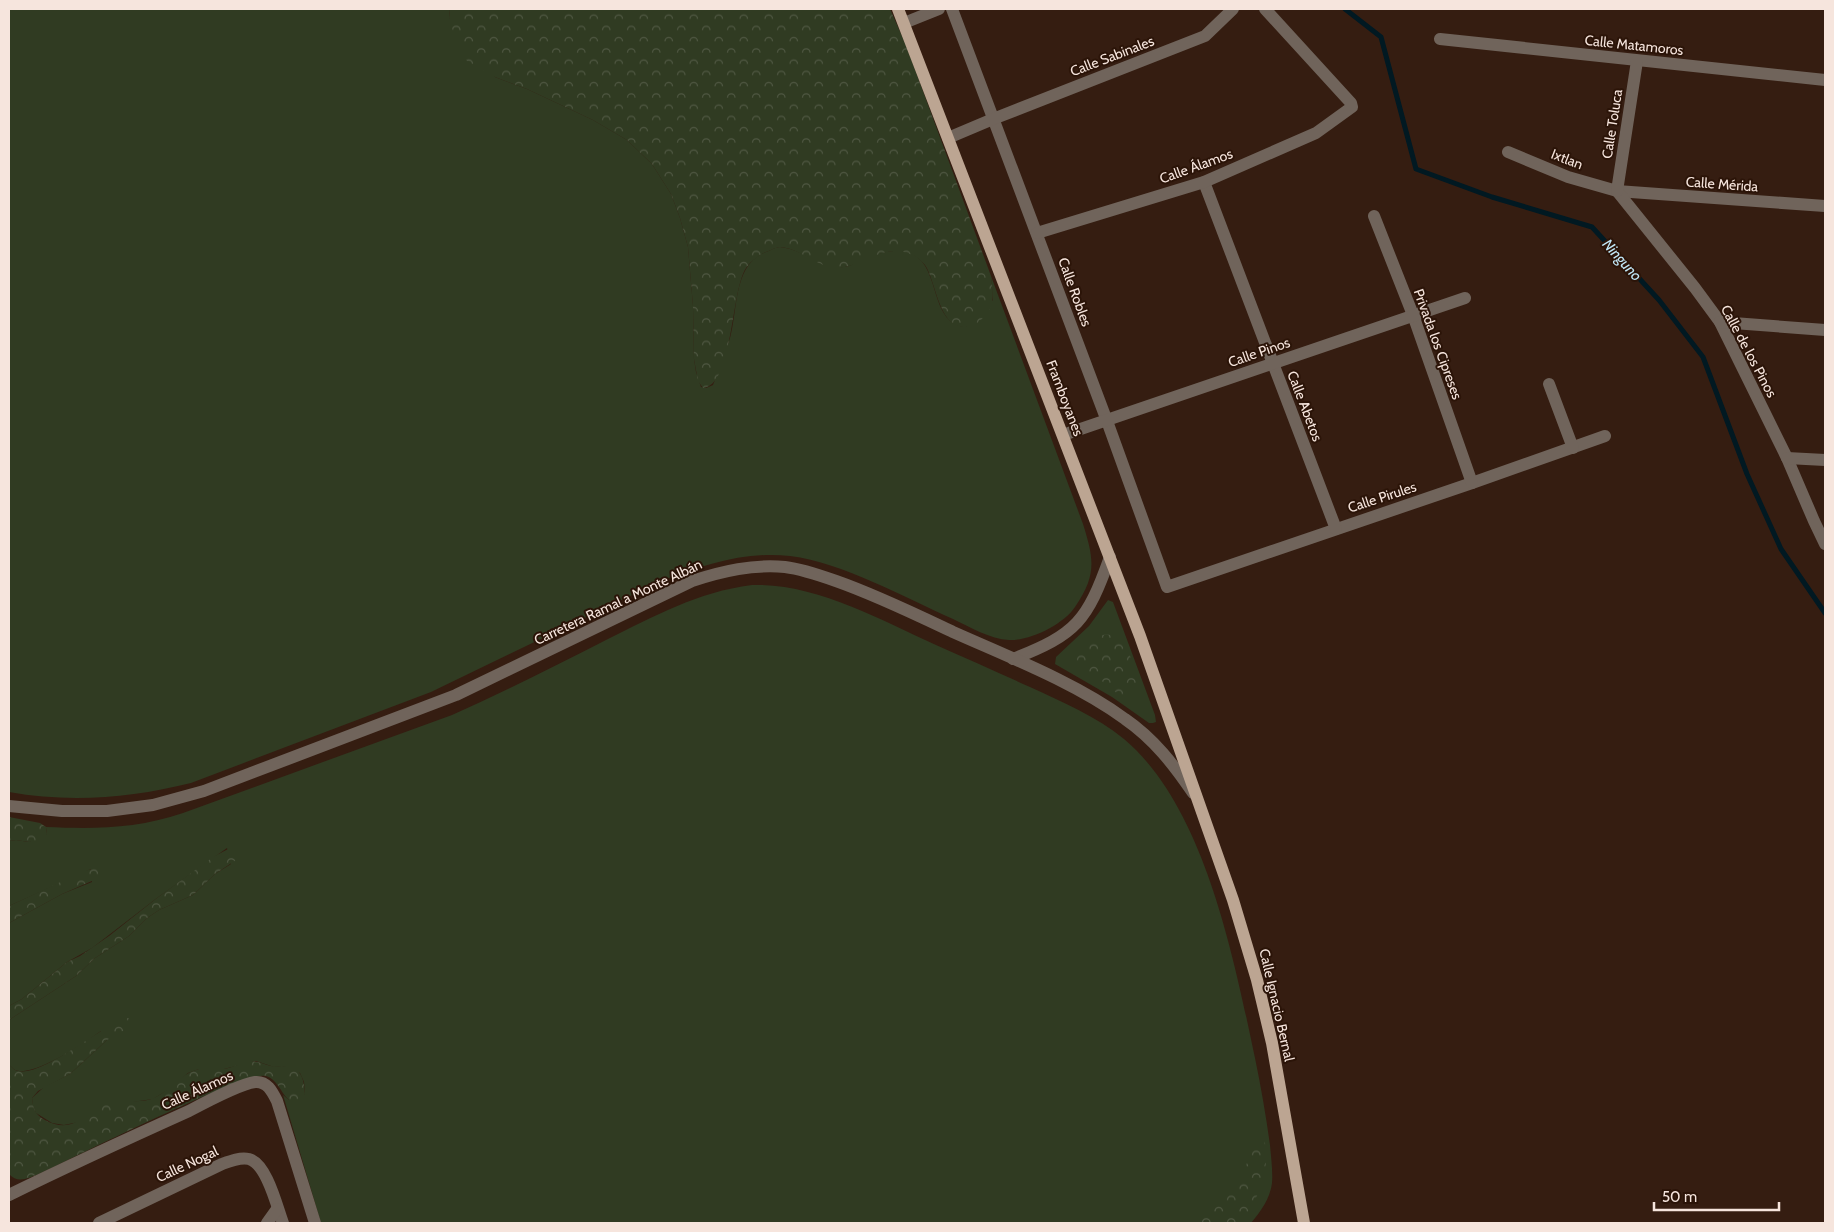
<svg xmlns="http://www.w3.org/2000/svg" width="1834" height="1232" font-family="Cabin,sans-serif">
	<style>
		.grass { fill: #303b22 }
		.forest { fill: url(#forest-crowns) }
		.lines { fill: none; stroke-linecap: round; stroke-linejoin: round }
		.stream { stroke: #011922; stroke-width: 5 }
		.minor { stroke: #70645b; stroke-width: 12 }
		.major { stroke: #bca592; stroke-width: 12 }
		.labels { text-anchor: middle; stroke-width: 4; stroke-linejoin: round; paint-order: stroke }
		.street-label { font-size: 14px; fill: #f6e5dd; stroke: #2b1408 }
		.water-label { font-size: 15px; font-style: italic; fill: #c3e9f9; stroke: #2b1408 }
	</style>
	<defs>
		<pattern id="forest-crowns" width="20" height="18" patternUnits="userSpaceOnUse" patternTransform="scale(1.25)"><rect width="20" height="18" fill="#303b22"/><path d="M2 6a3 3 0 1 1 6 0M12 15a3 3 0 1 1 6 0" fill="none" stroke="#4f5742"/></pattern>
	</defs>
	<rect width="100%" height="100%" fill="#351d11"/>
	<g class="grass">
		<path d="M9 9H450L449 18 495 77 527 89 593 120 627 140 652 164 671 194 680 218 688 247 693 306 694 359 696 372 701 387 706 388 713 385C719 369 725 354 730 338 738 310 733 264 766 252 771 250 776 247 780 247 803 249 821 269 845 267 850 266 855 263 859 261 877 254 899 244 917 257 940 274 931 324 966 327L993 300 991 276 1083 524C1094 559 1097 575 1075 607 1064 624 1030 641 1009 640 990 639 970 627 953 619 903 597 844 563 790 556 745 551 703 565 661 581L431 692 191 783C131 798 70 803 9 792Z"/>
		<path d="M752 585C815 583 879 619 936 645 968 659 999 673 1030 687 1062 702 1096 716 1124 739 1205 807 1234 959 1255 1058 1261 1087 1266 1116 1270 1145 1271 1157 1273 1171 1272 1183 1270 1199 1261 1211 1251 1223H321L283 1095 289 1100 305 1094 304 1082 300 1073 283 1066 274 1067 256 1061 224 1069H199L188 1073 171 1088 153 1099 133 1102 123 1101 89 1116 79 1122 64 1125 52 1123 36 1113 33 1107 32 1098 44 1087 70 1074 107 1040 101 1031C86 1042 33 1078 15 1070 13 1069 11 1066 9 1065V1020L76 976 95 958 129 936 147 918 159 910 193 895 215 874 231 864 227 848 157 898 92 948 67 962 22 999 9 1006V923L62 894 92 882 91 869 9 906V841L16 840 29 842 47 834 46 827C94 829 136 829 183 813L452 715C504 692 555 666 606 640 655 616 697 592 752 585Z"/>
		<polygon points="1108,600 1113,602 1155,715 1156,722 1153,723 1149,723 1112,697 1055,664 1056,657 1089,626"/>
	</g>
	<g class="forest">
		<path d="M450 9H890L906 45 991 276C992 289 996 302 987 313 981 321 974 328 963 327 938 325 936 281 925 265 921 260 916 256 910 254 883 243 863 267 837 268 819 268 801 249 781 247 776 247 771 250 766 252 760 254 750 262 746 268 731 290 733 386 703 388L698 381 694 359 693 306 688 247 680 218 671 194 652 164 627 140 593 120 527 89 495 77 467 61 456 41 449 18Z"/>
		<path d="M1102 635C1107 635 1112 634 1117 637 1124 641 1126 649 1130 656 1136 668 1147 689 1132 698 1120 699 1114 690 1105 683 1096 677 1085 675 1078 667 1075 664 1074 660 1074 656 1072 640 1090 636 1102 635Z"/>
		<polygon points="9,817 40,823 46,827 47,834 42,840 29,842 16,840 9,841"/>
		<polygon points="232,847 238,848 239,856 236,860 215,874 193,895 159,910 147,918 129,936 95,958 76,976 9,1020 9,1006 22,999 67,962 80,956 109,936 157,898 213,857"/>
		<polygon points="96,868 101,869 103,874 101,877 62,894 9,923 9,906 84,871"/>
		<path d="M127 1018H132L133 1022 130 1027 107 1040 70 1074 38 1091 32 1098C33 1108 35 1115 45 1120 74 1136 86 1111 110 1103 124 1098 140 1105 156 1097 170 1090 181 1074 196 1070 205 1067 214 1069 223 1069 232 1068 240 1063 249 1062 257 1060 263 1064 271 1066 275 1067 278 1066 282 1066 301 1066 304 1078 305 1094 301 1100 296 1101 289 1100 281 1093 277 1079 266 1076 245 1071 71 1159 39 1174 28 1178 18 1184 9 1174V1065C11 1066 13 1069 15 1070 39 1081 101 1025 127 1018Z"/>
		<path d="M1261 1137C1274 1148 1261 1191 1253 1204 1250 1211 1244 1217 1239 1223H1196C1203 1206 1222 1198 1234 1184 1246 1170 1250 1155 1257 1139Z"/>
	</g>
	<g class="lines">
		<polyline class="stream" points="1345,9 1381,37 1416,169 1492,197 1592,227 1659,300 1703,357 1747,474 1781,549 1825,613"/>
		<g class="minor">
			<polyline points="952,9 1107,421 1167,587 1472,483 1605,436"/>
			<polyline points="904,23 939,9"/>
			<polyline points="1440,39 1825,80"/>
			<polyline points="948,138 993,119 1205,36 1233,9"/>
			<polyline points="1508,152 1568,177 1617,191 1825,206"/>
			<polyline points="1204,182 1336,529"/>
			<polyline points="1617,191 1695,288 1720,322 1787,458 1814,521 1825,544"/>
			<polyline points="1617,191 1637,61"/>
			<polyline points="1374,216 1413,315 1472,483"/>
			<polyline points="1037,233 1204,182 1316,133 1352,107 1351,103 1265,9"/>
			<polyline points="1720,322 1825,330"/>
			<polyline points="1549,384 1573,448"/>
			<polyline points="1063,435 1465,298"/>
			<polyline points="1787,458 1825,460"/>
			<path d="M1013 659C1077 634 1087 621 1110 557"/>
			<path d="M9 806 62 811H107L153 805 204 791 456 695 692 581C723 571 753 564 785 567 802 569 819 575 836 581 876 595 915 614 953 632 1009 657 1076 683 1125 719 1154 739 1174 765 1193 793"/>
			<path d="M9 1195C68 1166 129 1138 189 1111 204 1103 240 1084 255 1082 267 1081 272 1091 277 1101L315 1223"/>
			<path d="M99 1223 222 1164C230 1161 240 1157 249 1159 267 1164 277 1207 283 1223"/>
			<polyline points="267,1223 277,1209"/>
		</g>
		<polyline class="major" points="898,9 1140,636 1233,900 1257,980 1272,1043 1304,1223"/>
	</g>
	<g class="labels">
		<g class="street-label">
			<text transform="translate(1634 45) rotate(6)" y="5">Calle Matamoros</text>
			<text transform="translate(1112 56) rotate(-21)" y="5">Calle Sabinales</text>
			<text transform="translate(1612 124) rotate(-81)" y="5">Calle Toluca</text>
			<text transform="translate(1567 159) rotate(21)" y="5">Ixtlan</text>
			<text transform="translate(1196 166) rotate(-20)" y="5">Calle Álamos</text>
			<text transform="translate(1722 184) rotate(4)" y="5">Calle Mérida</text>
			<text transform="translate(1075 292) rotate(70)" y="5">Calle Robles</text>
			<text transform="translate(1438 344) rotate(70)" y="5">Privada los Cipreses</text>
			<text transform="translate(1749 351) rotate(62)" y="5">Calle de los Pinos</text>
			<text transform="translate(1259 352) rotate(-19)" y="5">Calle Pinos</text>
			<text transform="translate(1065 398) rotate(69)" y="5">Framboyanes</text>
			<text transform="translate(1305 406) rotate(69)" y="5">Calle Abetos</text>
			<text transform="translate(1382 497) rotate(-18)" y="5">Calle Pirules</text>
			<text transform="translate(618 602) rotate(-25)" y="5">Carretera Ramal a Monte Albán</text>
			<text transform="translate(1277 1005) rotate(77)" y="5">Calle Ignacio Bernal</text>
			<text transform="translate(197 1090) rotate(-24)" y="5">Calle Álamos</text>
			<text transform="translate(187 1164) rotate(-25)" y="5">Calle Nogal</text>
		</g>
		<g class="water-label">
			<text transform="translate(1622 260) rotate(48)" y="5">Ninguno</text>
		</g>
	</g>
	<rect width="1834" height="1232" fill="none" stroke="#f6e5dd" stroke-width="20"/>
	<path d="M1654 1202v8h125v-8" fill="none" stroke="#f6e5dd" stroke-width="2.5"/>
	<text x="1662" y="1202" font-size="15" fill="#f6e5dd" stroke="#2b1408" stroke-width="4" paint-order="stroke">50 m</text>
</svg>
